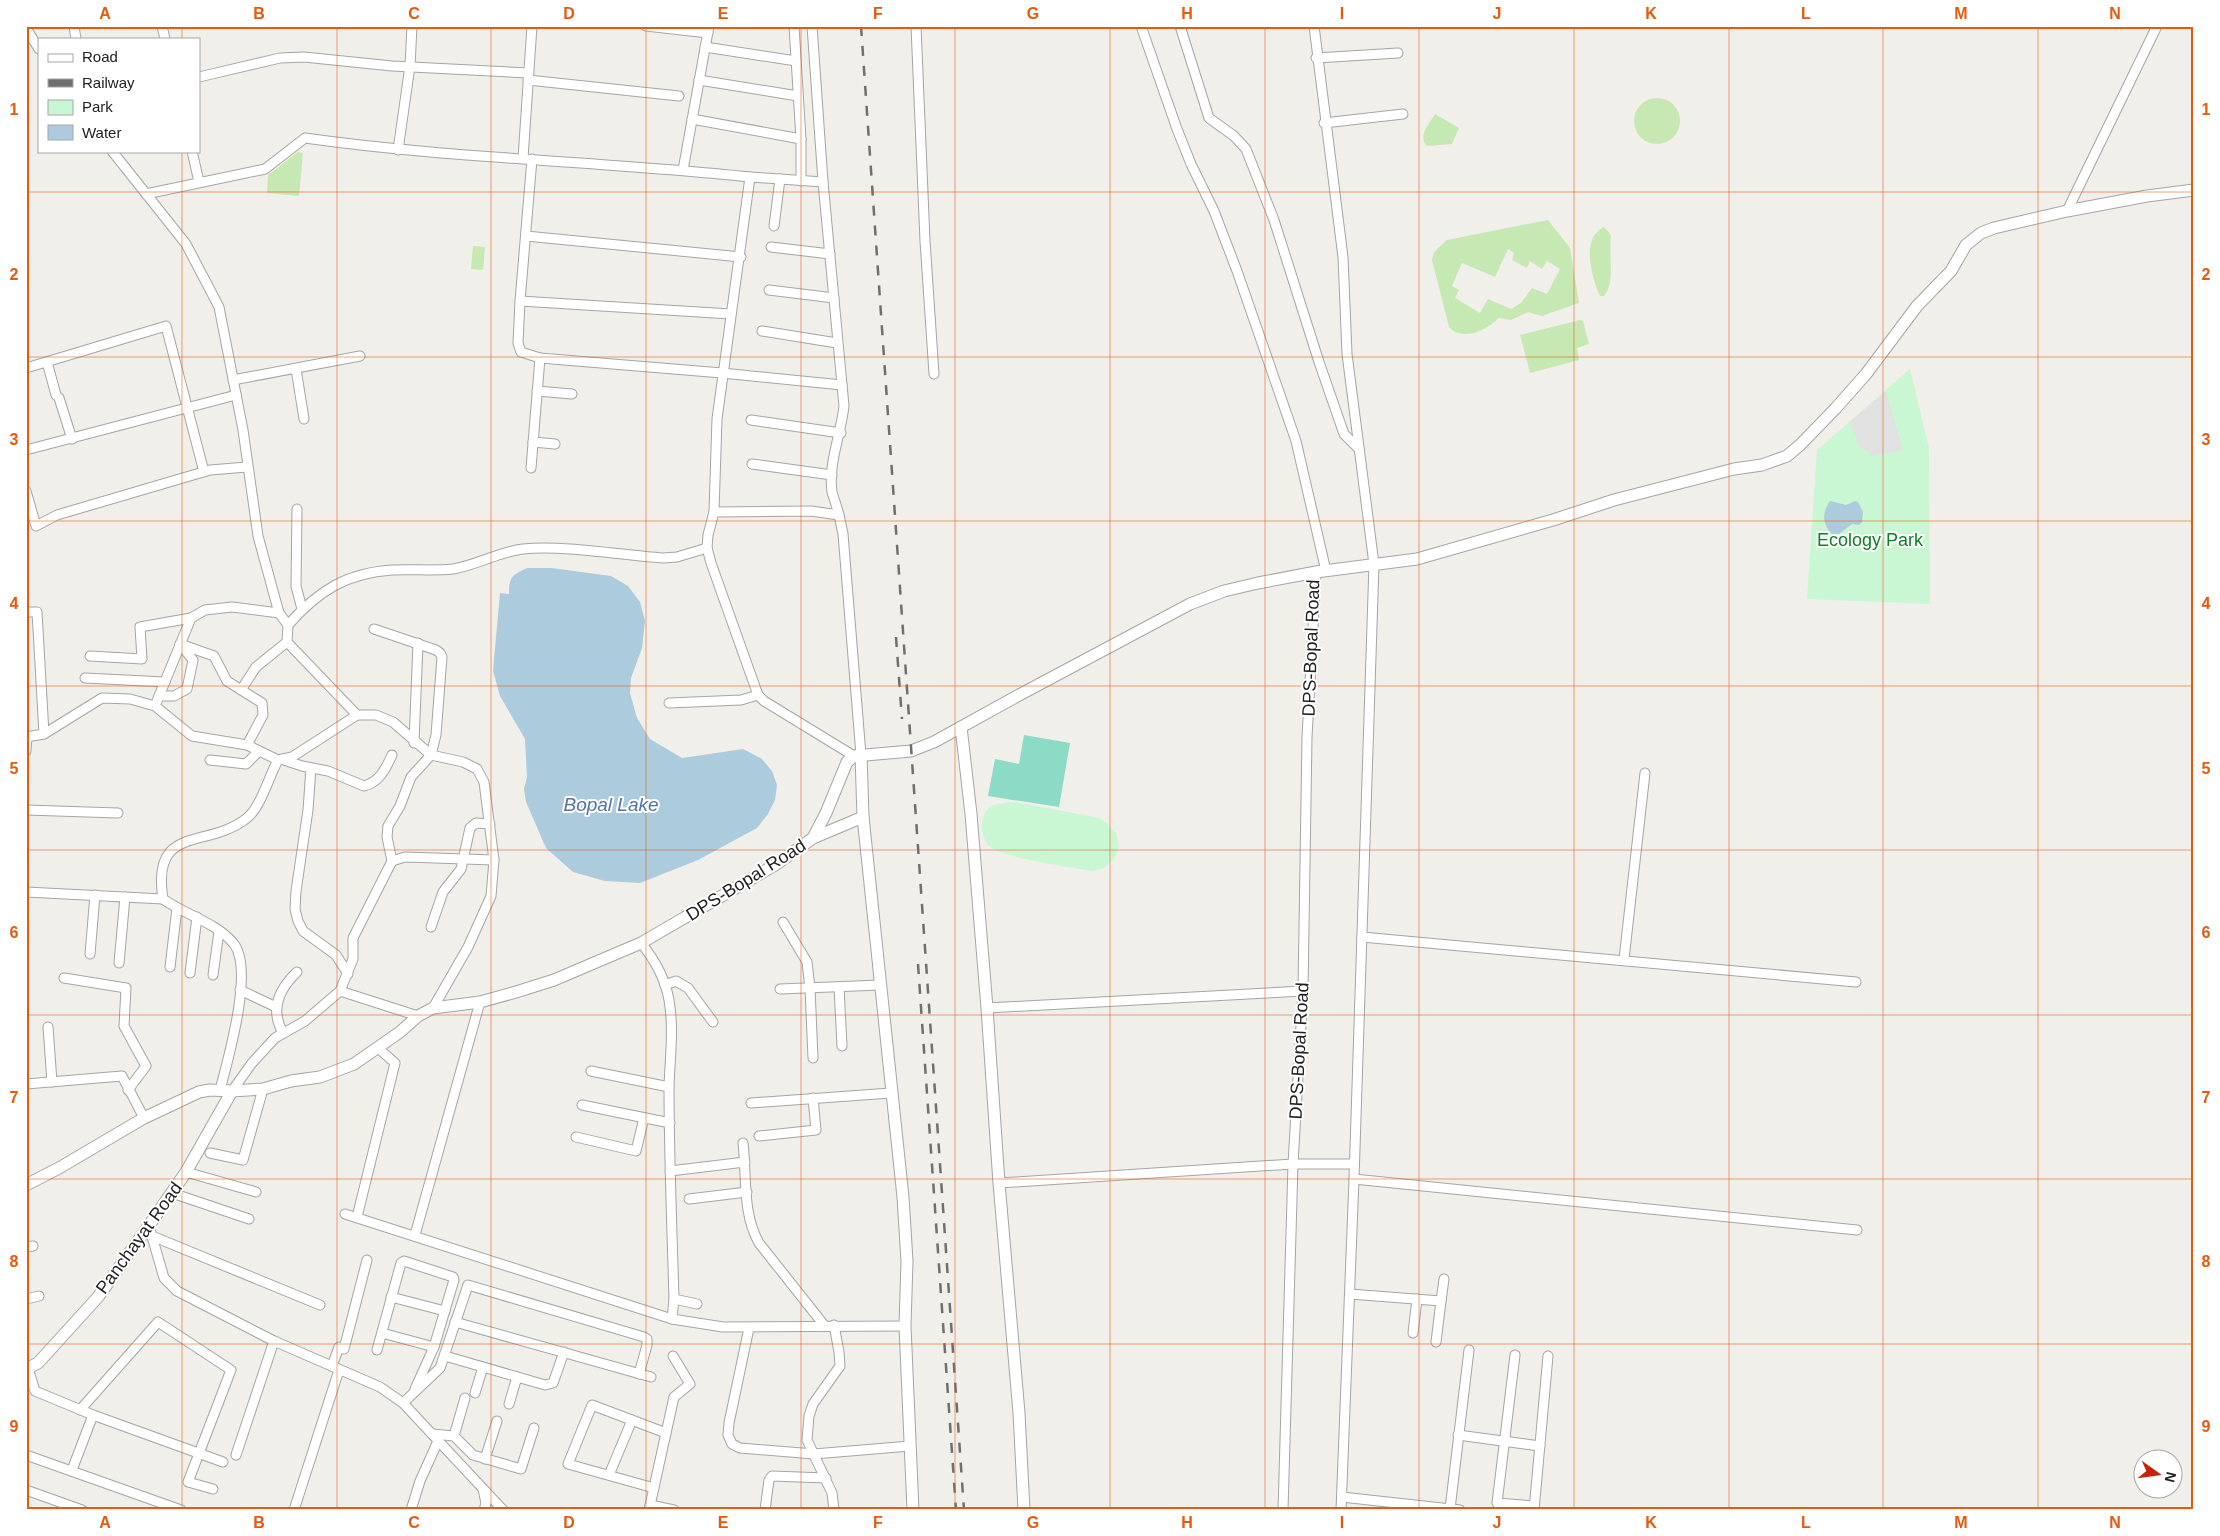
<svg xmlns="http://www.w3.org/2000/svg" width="2220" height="1536" font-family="Helvetica,sans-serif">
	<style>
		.grass { fill: #c6e8b2; fill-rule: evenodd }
		.park { fill: #caf7d3 }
		.pitch { fill: #8cdbc6 }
		.parking { fill: #e1e1e1 }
		.water { fill: #accbdc }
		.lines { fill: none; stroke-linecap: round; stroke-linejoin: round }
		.minor-casing { stroke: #a5a5a5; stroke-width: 11 }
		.tertiary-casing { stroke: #a5a5a5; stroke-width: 13 }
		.minor { stroke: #fff; stroke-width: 9 }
		.tertiary { stroke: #fff; stroke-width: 11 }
		.rail { stroke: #6f6f6f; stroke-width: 2.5; stroke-dasharray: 10 10; stroke-linecap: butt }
		.grid { fill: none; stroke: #e8590c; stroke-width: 1; stroke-opacity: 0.55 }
		.labels { text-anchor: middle; stroke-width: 4; stroke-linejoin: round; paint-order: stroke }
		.park-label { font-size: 18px; fill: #127d28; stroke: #fff }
		.street-label { font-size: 18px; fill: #212121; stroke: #fff }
		.water-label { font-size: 19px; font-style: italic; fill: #5274ad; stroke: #fff }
		.neatline { fill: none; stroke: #e8590c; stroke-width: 2 }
		.grid-label { font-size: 16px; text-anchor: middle; font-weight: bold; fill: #e8590c }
	</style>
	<rect width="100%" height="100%" fill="#f1efe9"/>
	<g class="grass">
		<circle cx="1657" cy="121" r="23"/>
		<path d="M1435 114 1459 128 1452 144 1427 146C1417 136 1430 123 1435 114Z"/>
		<polygon points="298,152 303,153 299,196 267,193 268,175"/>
		<path d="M1548 220 1570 248 1579 303 1542 316 1528 312 1511 320 1499 318C1486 330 1464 342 1449 327L1432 260 1434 252 1447 240ZM1508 249 1514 253 1512 260 1527 268 1530 261 1542 269 1547 261 1560 269 1547 294 1532 288 1521 303 1511 309 1488 299 1480 313 1455 298 1459 290 1452 286 1462 263 1495 277Z"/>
		<path d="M1604 227 1611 235C1608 255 1616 282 1604 296H1600C1592 278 1580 238 1604 227Z"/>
		<polygon points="473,246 485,247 483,270 471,269"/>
		<polygon points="1580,320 1583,321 1589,344 1577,348 1579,360 1530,373 1520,335"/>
	</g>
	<g class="park">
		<polygon points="1910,369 1929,448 1930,604 1807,599 1817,450"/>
		<path d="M1014 802 1100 818 1108 824 1116 833 1119 846 1114 859 1104 868 1092 871C1072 867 998 858 987 844 982 836 981 827 983 818 987 803 1001 803 1014 802Z"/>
	</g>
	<polygon class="pitch" points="1024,735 1070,743 1059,807 988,796 995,759 1019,764"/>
	<polygon class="parking" points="1886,391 1903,450 1871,456 1868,451 1859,447 1850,422"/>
	<g class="water">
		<path d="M1830 501 1846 505 1855 501 1858 502 1863 512 1862 522 1859 525 1852 524 1839 534H1832C1822 525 1822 512 1830 501Z"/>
		<path d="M527 568H552L611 576 628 586 640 602 645 621 642 648 631 678 630 693 637 718 650 739 682 758 743 749 762 759 772 771 777 785 775 800 768 814 757 828 698 860 640 883 605 881 573 872 546 848 526 802 524 789 527 777 525 739 500 696 493 671 500 593 509 594C509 577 512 575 527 568Z"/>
	</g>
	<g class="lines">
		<g class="minor-casing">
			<g id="minor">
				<polyline points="74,26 76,39"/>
				<polyline points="162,26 165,39"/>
				<polyline points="646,26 708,33"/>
				<polyline points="794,26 801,139 801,181"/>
				<path d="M812 26 823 182 844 406C841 434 828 464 832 492 834 499 837 507 839 515"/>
				<polyline points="916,26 925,241 934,374"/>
				<polyline points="1141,26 1177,129 1191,164 1214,211 1237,271 1296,441 1326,571"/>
				<polyline points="1180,26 1209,118 1234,136 1246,149 1274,220 1319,362 1344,434 1359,449"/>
				<polyline points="1314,26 1343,257 1347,354 1374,564 1354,1179"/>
				<polyline points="26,28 39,49"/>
				<polyline points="705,47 796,61"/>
				<polyline points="1316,58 1398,53"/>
				<polyline points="199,77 280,58 304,57 392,66 528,73"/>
				<polyline points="528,80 679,96"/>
				<polyline points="699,80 798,96"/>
				<polyline points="692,119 801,139"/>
				<polyline points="1324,123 1403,114"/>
				<polyline points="398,150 410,66 412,26"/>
				<polyline points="112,151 186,244 219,307 243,430 258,536 279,613 288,625 287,642 357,715 376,715 393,722 431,755 463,762 477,769 484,782 494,860 491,896 468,947 433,1008"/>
				<polyline points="192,151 199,182"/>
				<polyline points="523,158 532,26"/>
				<polyline points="532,159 520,301 518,343 521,352 540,358 722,373 842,385"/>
				<polyline points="683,170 709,26"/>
				<polyline points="750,177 823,182"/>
				<path d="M146 194 265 169 305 138C453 159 602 161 750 177L717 419 714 512 708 535 707 548 711 563 758 695 764 701 854 756"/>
				<polyline points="2067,211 2157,26"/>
				<polyline points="774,226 780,179"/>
				<polyline points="526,236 741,257"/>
				<polyline points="771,247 830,254"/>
				<polyline points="769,290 834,298"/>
				<polyline points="520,301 731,314"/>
				<polyline points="762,331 837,343"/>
				<polyline points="47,362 56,395"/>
				<polyline points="26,368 166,326 204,472"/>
				<polyline points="296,369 304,419"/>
				<polyline points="233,380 360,356"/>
				<polyline points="537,391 572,394"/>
				<polyline points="59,398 72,439"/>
				<polyline points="751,420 841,433"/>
				<polyline points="533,442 555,444"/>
				<polyline points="26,450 236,395"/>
				<polyline points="752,464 832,475"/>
				<polyline points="531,468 540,358"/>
				<polyline points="26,491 36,526 57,515 210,470 247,467"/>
				<polyline points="297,509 296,586 302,609"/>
				<polyline points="714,512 811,511 839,515 843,534 861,755"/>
				<polyline points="26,612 37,612 44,734"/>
				<path d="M288 625C318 591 346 573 392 570 412 569 433 571 453 569 477 565 498 552 523 549 565 545 620 555 663 558L677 557 707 548"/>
				<polyline points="374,629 436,650 440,653 442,657 436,735 431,755 411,777 400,806 388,826 387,837 392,861"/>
				<polyline points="180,644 214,656 227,681 262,703 263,715 247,745"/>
				<polyline points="90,656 142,659 140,627 191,618"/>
				<polyline points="85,678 165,682"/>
				<polyline points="241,690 256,667 287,642"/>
				<polyline points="159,696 174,696 187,689 193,660 180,644"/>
				<polyline points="669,703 741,700 758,695"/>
				<polyline points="155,706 191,618 205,610 232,607 279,613"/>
				<polyline points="26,737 44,734 102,698 130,699 155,706 192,736 247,745 278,760 292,757 357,715"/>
				<polyline points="414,743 418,643"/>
				<polyline points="26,751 27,737"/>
				<polyline points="210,760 246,764 259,751"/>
				<path d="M284 760 302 766 328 771 364 786C380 782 386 768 392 755"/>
				<polyline points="311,768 308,810 296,891 295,909 298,921 303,931 336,955 348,974"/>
				<polyline points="26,810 118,813"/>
				<polyline points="26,892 163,899"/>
				<polyline points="783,922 807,962 810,988 813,1058"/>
				<polyline points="431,927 443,892 461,869 470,828 476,823 490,824"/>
				<polyline points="1362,937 1856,982"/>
				<path d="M641 943C655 960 665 978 669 1000 674 1029 670 1057 669 1087 669 1157 672 1228 674 1299L672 1319 723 1327 905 1326"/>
				<polyline points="90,954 95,895"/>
				<polyline points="1624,959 1645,773"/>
				<polyline points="119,963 125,897"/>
				<polyline points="170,967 177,908"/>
				<polyline points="190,973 197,917"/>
				<polyline points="213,975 219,931"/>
				<polyline points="64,978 126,988 124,1026 146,1066 128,1090"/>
				<polyline points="665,985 676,981 688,988 713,1022"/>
				<polyline points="839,987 842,1046"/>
				<polyline points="780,989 880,985"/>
				<polyline points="240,990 276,1007"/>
				<polyline points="340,991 353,959 353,938 392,861 405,857 494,860"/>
				<polyline points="987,1008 1303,991"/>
				<polyline points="48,1027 52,1082"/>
				<path d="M283 1033C270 1010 278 990 297 972"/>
				<polyline points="591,1071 669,1087"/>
				<polyline points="26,1084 122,1076 144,1118"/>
				<path d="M220 1090C228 1059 254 970 234 944 216 922 185 915 163 899 151 823 207 850 247 818 261 807 269 776 278 760"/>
				<polyline points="232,1091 252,1063 275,1038 305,1021 340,991 418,1016"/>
				<polyline points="751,1103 891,1093"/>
				<polyline points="582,1105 670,1123"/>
				<polyline points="759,1136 816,1130 813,1098"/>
				<polyline points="576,1137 636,1151 644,1118"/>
				<path d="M743 1143C747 1177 742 1213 759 1243L824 1325"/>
				<polyline points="210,1153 243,1160 263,1089"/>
				<polyline points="670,1171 745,1162"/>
				<polyline points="186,1172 256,1192"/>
				<polyline points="999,1183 1293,1164 1353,1164"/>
				<polyline points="172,1193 249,1219"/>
				<polyline points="689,1199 747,1192"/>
				<polyline points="345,1214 672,1319"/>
				<polyline points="357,1217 395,1063 378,1048"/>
				<polyline points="149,1226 164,1278 177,1291 274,1341 380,1387 403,1403 503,1510"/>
				<polyline points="415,1235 480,1002"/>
				<polyline points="152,1236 320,1305"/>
				<polyline points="26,1247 33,1246"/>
				<polyline points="1350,1294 1441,1301 1436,1342"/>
				<polyline points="391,1297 445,1311"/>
				<polyline points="26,1299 39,1296"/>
				<polyline points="674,1299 697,1304"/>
				<polyline points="1441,1301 1444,1279"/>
				<polyline points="455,1322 651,1377"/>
				<polyline points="749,1328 729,1423 728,1435 732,1444 740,1448 814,1454 910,1446"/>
				<polyline points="382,1333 434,1347"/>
				<polyline points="1413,1333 1417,1299"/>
				<polyline points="377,1350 401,1263 404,1261 453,1277 454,1280 434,1347 415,1389"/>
				<polyline points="1515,1355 1497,1503 1534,1506"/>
				<polyline points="445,1356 545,1385 553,1383 564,1352"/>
				<polyline points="332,1366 339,1347 344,1349 367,1260"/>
				<polyline points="28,1368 35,1391 93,1415 223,1462"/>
				<polyline points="475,1393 483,1367"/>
				<polyline points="403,1403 440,1368 468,1285 644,1337 647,1339 647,1345 639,1374"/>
				<polyline points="509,1404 517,1377"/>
				<polyline points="80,1410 158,1322 231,1370 188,1482 213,1489"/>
				<polyline points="432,1434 454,1436 473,1455 521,1469 534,1428"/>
				<polyline points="1458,1435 1540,1446"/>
				<polyline points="454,1436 465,1398"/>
				<polyline points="26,1455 181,1510"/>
				<polyline points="236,1455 274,1341"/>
				<polyline points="485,1459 497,1421"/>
				<polyline points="72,1470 93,1415"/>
				<polyline points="609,1475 632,1420"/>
				<polyline points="654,1488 568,1464 592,1405 666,1433"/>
				<polyline points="483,1489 486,1503 484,1510"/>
				<polyline points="26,1490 82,1510"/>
				<polyline points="1342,1497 1460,1510"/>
				<polyline points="650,1505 674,1510"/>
				<polyline points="1450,1509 1469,1350"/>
				<polyline points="294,1510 339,1370"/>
				<polyline points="411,1510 420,1481 438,1441"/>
				<polyline points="649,1510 674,1397 690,1384 673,1356"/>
				<polyline points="765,1510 769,1480 772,1476 826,1478"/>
				<polyline points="834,1510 832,1493 807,1440 809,1416 813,1404 840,1366 839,1352 834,1325"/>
				<polyline points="1283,1510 1293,1164 1303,991 1307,737 1316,572"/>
				<polyline points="1341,1510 1354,1179 1857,1230"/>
				<polyline points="1534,1510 1548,1356"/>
			</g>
		</g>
		<g class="tertiary-casing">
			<g id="tertiary">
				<polyline points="961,727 971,814 987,1008 999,1183 1019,1413 1024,1510"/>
				<polyline points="861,755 863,817 903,1197 907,1261 905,1326 913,1510"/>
				<polyline points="813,838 863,817"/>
				<polyline points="26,1185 59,1168 144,1118 199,1092 210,1090 232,1091 263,1089 291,1081 320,1077 354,1064 400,1032 418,1016 433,1008 480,1002 516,992 554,980 641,943 775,865 813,838 826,813 847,762 854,756 911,751 934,742 1021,694 1190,604 1224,591 1258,583 1316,572 1417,559 1553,520 1614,500 1734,469 1762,465 1787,456 1800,445 1835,409 1866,374 1917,306 1951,271 1966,245 1981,233 1994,228 2067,211 2147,196 2194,190"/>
				<polyline points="26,1369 38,1363 98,1297 150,1224 186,1172 232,1091"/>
			</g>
		</g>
		<use href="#minor" class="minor"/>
		<use href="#tertiary" class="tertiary"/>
		<g class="rail">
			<polyline points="861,26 964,1510"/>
			<polyline points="896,637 902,719"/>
			<polyline points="918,964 956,1510"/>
		</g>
	</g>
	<path class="grid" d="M182 26V39M337 26V1510M491 26V1510M646 26V1510M801 26V1510M955 26V1510M1110 26V1510M1265 26V1510M1419 26V1510M1574 26V1510M1729 26V1510M1883 26V1510M2038 26V1510M182 151V1510M26 192H2194M26 357H2194M26 521H2194M26 686H2194M26 850H2194M26 1015H2194M26 1179H2194M26 1344H2194"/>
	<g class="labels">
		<g class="park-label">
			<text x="1870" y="546">Ecology Park</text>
		</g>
		<g class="street-label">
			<text transform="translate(1311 648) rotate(-88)" y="6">DPS-Bopal Road</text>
			<text transform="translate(746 880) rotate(-32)" y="6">DPS-Bopal Road</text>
			<text transform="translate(1299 1051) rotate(-87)" y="6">DPS-Bopal Road</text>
			<text transform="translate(139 1238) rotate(-54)" y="6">Panchayat Road</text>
		</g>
		<g class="water-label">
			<text x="611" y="811">Bopal Lake</text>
		</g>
	</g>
	<rect width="2220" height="1536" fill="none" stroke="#ffffff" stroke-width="55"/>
	<rect x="38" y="38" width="162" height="115" fill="#ffffff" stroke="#a6a6a6"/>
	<rect x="48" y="54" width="25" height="8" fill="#ffffff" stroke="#a6a6a6"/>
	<text x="82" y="62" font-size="15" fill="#212121">Road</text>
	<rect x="48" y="79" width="25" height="8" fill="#6f6f6f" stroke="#a6a6a6"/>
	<text x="82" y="88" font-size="15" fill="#212121">Railway</text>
	<rect x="48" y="100" width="25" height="15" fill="#caf7d3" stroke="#a6a6a6"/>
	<text x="82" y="112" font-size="15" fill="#212121">Park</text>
	<rect x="48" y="125" width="25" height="15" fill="#accbdc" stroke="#a6a6a6"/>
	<text x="82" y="138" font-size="15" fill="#212121">Water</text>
	<g transform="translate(2158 1474) rotate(104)"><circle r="24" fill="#ffffff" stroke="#a6a6a6"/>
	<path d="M0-4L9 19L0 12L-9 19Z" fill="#c8220b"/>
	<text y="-8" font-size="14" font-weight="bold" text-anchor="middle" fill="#212121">N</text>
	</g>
	<rect x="28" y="28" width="2164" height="1480" class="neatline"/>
	<g class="grid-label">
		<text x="105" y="19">A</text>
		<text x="259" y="19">B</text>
		<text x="414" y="19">C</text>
		<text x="569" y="19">D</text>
		<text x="723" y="19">E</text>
		<text x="878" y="19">F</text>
		<text x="1033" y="19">G</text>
		<text x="1187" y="19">H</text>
		<text x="1342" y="19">I</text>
		<text x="1497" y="19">J</text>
		<text x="1651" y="19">K</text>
		<text x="1806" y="19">L</text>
		<text x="1961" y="19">M</text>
		<text x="2115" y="19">N</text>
		<text x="14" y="115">1</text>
		<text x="2206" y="115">1</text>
		<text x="14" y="280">2</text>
		<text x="2206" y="280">2</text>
		<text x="14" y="445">3</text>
		<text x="2206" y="445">3</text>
		<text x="14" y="609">4</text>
		<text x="2206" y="609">4</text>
		<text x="14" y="774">5</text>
		<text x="2206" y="774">5</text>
		<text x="14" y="938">6</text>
		<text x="2206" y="938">6</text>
		<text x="14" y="1103">7</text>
		<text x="2206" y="1103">7</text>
		<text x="14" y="1267">8</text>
		<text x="2206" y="1267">8</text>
		<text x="14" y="1432">9</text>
		<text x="2206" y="1432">9</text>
		<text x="105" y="1528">A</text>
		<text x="259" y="1528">B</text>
		<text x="414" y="1528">C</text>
		<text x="569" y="1528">D</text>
		<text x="723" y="1528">E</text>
		<text x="878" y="1528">F</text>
		<text x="1033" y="1528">G</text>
		<text x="1187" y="1528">H</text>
		<text x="1342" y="1528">I</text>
		<text x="1497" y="1528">J</text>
		<text x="1651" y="1528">K</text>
		<text x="1806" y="1528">L</text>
		<text x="1961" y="1528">M</text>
		<text x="2115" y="1528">N</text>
	</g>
</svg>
